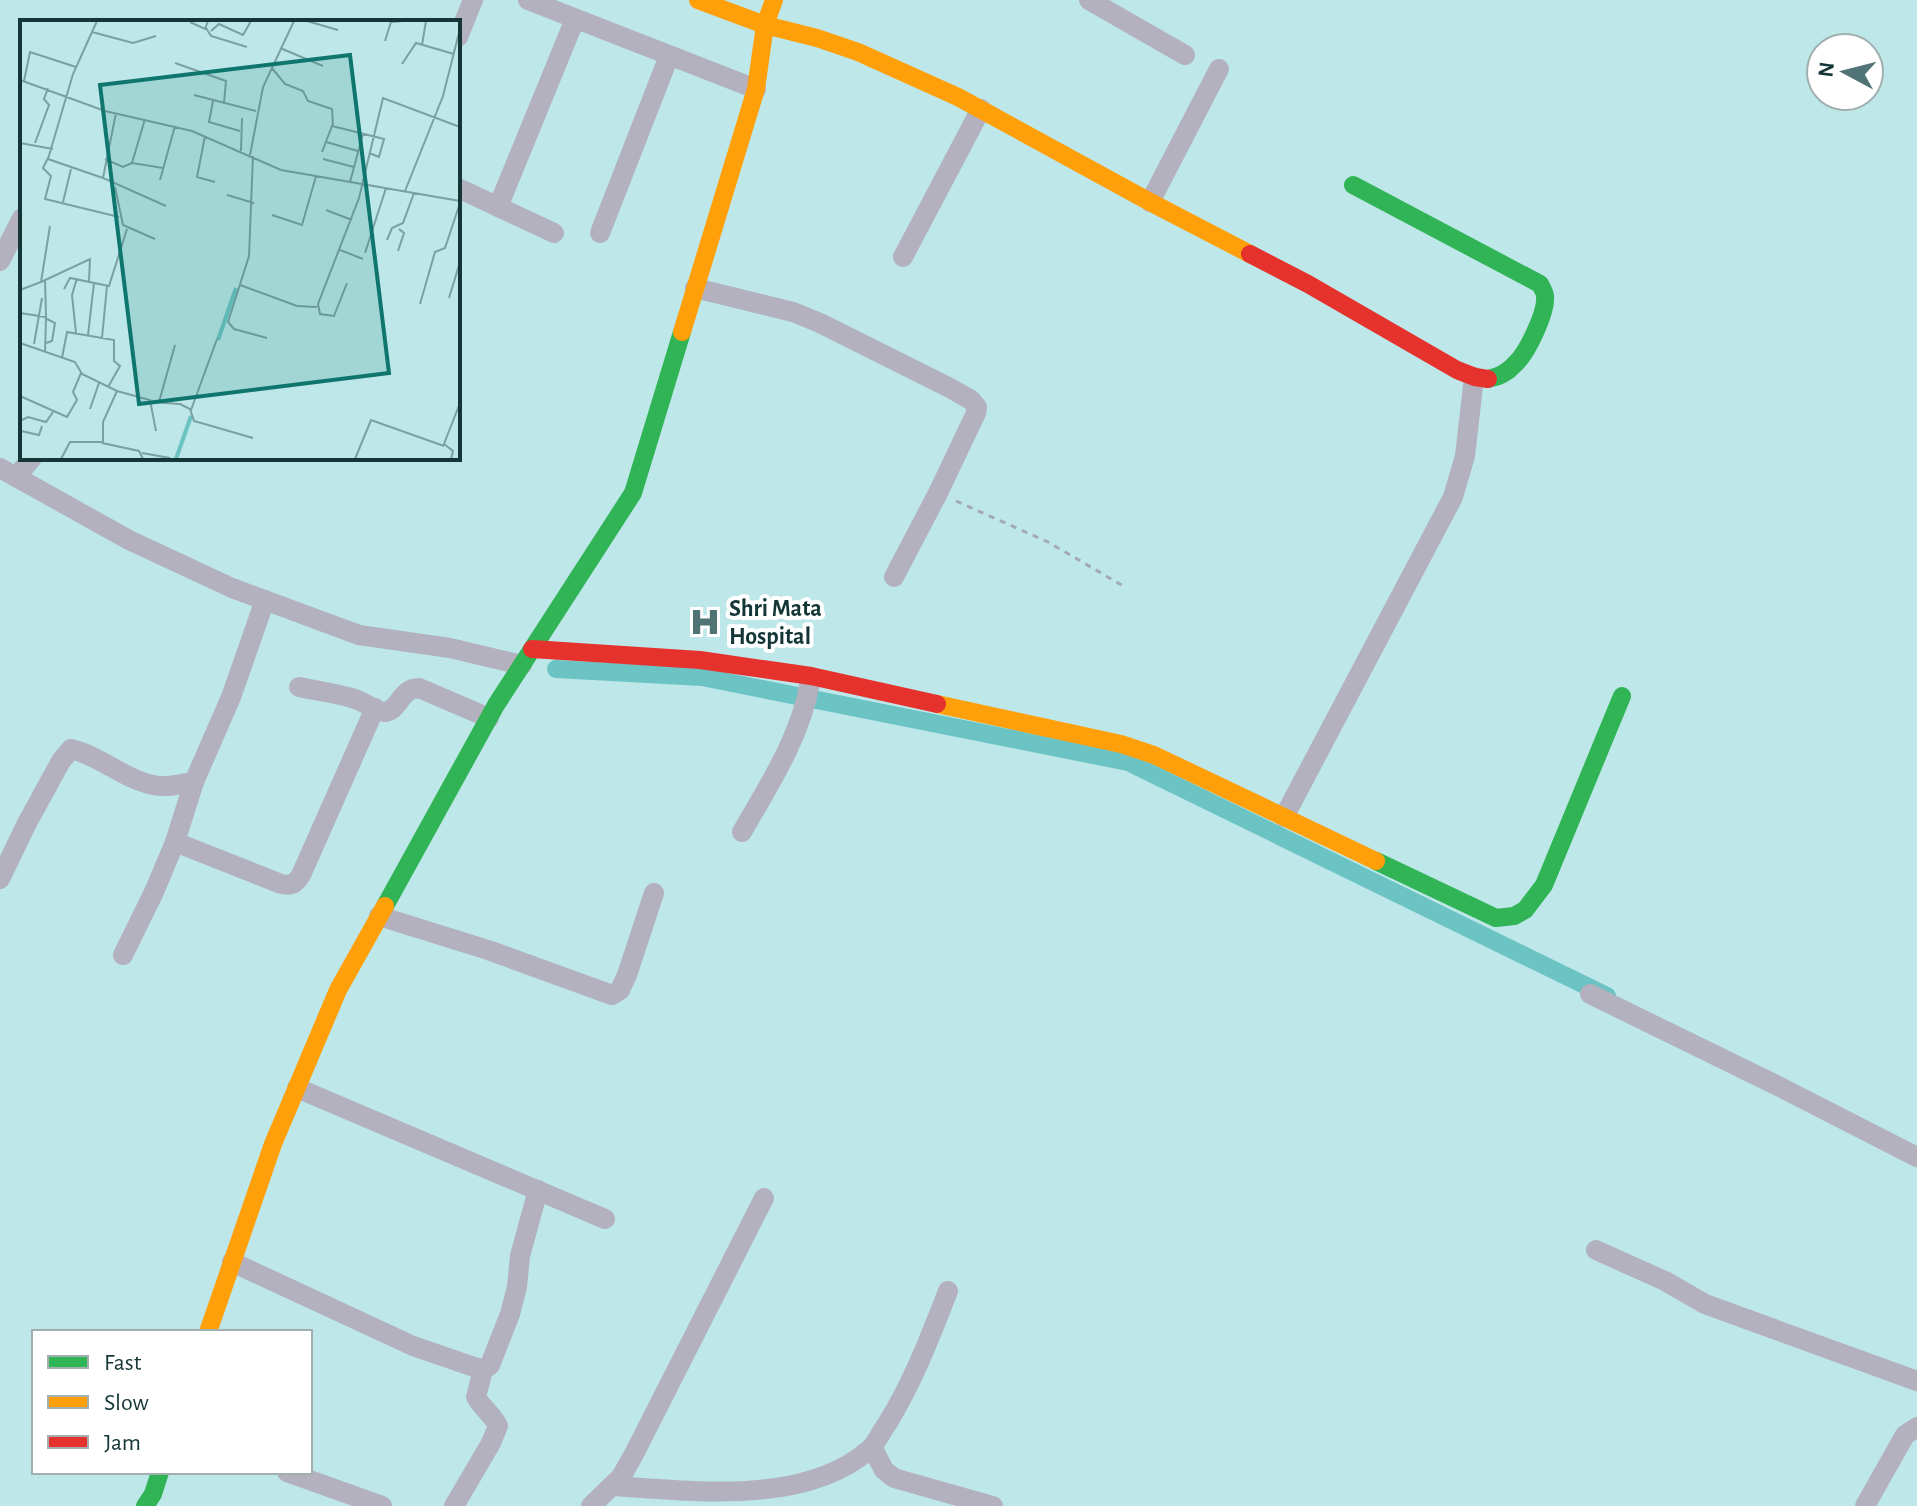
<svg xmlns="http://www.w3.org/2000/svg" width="1917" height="1506" font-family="'Alegreya Sans',sans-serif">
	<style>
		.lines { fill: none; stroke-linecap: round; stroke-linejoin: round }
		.canal { stroke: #6cc3c4; stroke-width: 18 }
		.path { stroke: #a3aab2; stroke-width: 3; stroke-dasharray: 6 6; stroke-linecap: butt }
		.street { stroke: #b4b1be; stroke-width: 20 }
		.fast { stroke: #30b455; stroke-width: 18 }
		.slow { stroke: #ff9f0a; stroke-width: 18 }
		.jam { stroke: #e5322d; stroke-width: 18 }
		.labels { text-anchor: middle; stroke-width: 8; stroke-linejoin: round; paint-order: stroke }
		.poi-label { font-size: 24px; font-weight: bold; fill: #153637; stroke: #fff; text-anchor: start }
		.inset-river { fill: none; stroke: #6cc3c4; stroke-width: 4 }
		.inset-road { fill: none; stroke: #7aa0a1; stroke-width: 2 }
		.view { fill: #0f766e; fill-opacity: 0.15; stroke: #0f766e; stroke-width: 4 }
		.inset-edge { fill: none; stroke: #153637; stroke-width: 4 }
	</style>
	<rect width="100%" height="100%" fill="#bde7e8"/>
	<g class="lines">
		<polyline class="canal" points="556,669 702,677 1128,762 1607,996"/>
		<polyline class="path" points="956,501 1048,542 1125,587"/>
		<g class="street">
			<polyline points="528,0 756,89"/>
			<polyline points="1089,0 1185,55"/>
			<polyline points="458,37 473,0"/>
			<polyline points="458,188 554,233"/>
			<polyline points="1150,202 1219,69"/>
			<polyline points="498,207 575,19"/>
			<polyline points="600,233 669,56"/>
			<polyline points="903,257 981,109"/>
			<polyline points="0,261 22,218"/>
			<polyline points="695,288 793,312 820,323 950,388 971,400 977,407 976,413 938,493 894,577"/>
			<polyline points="0,468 129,540 232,588 359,635 450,648 522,665"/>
			<polyline points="16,477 32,458"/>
			<path d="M299 687C317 691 337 693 355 699 365 702 375 711 384 712 399 712 400 688 419 688L489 718"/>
			<polyline points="1284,817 1453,497 1465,456 1474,377"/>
			<path d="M742 832C769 785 801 736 810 682"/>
			<path d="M175 842 281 884C292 886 295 884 301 875L375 708"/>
			<path d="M0 879 26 825 61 761 71 749C105 757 133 788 168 786 177 785 186 783 194 782"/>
			<polyline points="379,916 488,950 612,995 620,990 627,975 654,893"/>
			<polyline points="123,955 154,892 175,842 194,782 231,697 265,600"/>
			<polyline points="1590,994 1778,1086 1917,1157"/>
			<polyline points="297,1088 605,1219"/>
			<polyline points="1596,1250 1665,1281 1705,1304 1917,1381"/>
			<polyline points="232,1262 413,1346 483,1370 490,1365 510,1314 517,1287 520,1256 538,1190"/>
			<polyline points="872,1447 884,1470 894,1478 993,1506"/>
			<polyline points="287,1472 382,1506"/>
			<path d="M613 1486C694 1491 805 1506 870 1449 877 1442 881 1432 887 1424 913 1382 930 1337 948 1291"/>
			<path d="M454 1506 491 1443 498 1426C493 1415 482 1408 476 1397L483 1370"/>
			<polyline points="591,1506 621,1477 634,1454 764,1198"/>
			<polyline points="1865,1506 1905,1435 1917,1427"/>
		</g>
		<g class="fast">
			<path d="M1353 185 1540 284C1541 286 1545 293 1545 296 1547 312 1527 353 1515 364 1508 372 1499 377 1488 379"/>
			<polyline points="1376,861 1496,918 1514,916 1525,910 1544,885 1622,696"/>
			<polyline points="385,906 496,705 633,493 682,332"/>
			<polyline points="145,1506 153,1494 160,1472"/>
		</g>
		<g class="slow">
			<polyline points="698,0 765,25 817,38 858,52 958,97 1150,202 1250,254"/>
			<polyline points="682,332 756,89 765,25 774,0"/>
			<polyline points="937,704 1121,744 1154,755 1376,861"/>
			<polyline points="208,1332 273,1144 338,990 385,906"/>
		</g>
		<g class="jam">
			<polyline points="1250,254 1308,284 1457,370 1475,377 1488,379"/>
			<polyline points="532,649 700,660 811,676 937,704"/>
		</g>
	</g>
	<defs>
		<g id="hospital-bare" transform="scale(2.4)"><path d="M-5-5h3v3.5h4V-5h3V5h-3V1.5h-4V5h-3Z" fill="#507475" stroke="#fff" stroke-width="2.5" paint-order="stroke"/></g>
	</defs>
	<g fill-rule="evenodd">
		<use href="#hospital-bare" x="705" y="622"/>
	</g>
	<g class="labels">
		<g class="poi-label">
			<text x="729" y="616">Shri Mata<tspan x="729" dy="28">Hospital</tspan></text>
		</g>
	</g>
	<g transform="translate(20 20)">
		<rect width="440" height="440" fill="#bde7e8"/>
		<path class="inset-river" d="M198 320 216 268M156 439 171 396"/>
		<path class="inset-road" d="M77 1 53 54 28 139 83 158M287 1 318 10M170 2 185 9 188 1M186 8 191 16 227 27M191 11 199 4 223 15 231 1M72 12 113 23 136 16M365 21 371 2 383 1M402 25 406 1M260 28 303 46M155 43 206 61 204 83M382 44 396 23 434 34M251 47 265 64 283 71 288 81 312 89 313 106M0 60 85 91 172 111 261 150 440 181M4 61 10 32 56 47M174 75 236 91M193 81 189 102 220 111M96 93 83 158 146 186M125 99 112 143 143 148M185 116 177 157 195 162M306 122 338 131M0 123 33 129M15 123 29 85 24 79 28 68M221 131 222 98M302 132 312 106 364 119 359 137 349 133M230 135 243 67 274 1M233 136 229 236 208 302 214 309 247 318M28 138 23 148 31 156 25 179 99 197M85 139 103 147 112 143M303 139 334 147M140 160 155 106M330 162 343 114M95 167 103 205 135 219M385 171 423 76 440 9M207 175 234 183M43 182 51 149M306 190 332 200M252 195 282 205 296 156M367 220 372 208 383 203 394 173M320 230 343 239M378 231 384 213 379 209M345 233 366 168M21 262 70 239 69 261M327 263 314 296 300 294 298 284 339 178 363 78 440 107M220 265 277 286 297 287M44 269 50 258 89 266 107 209M0 270 21 262 30 206M429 278 440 242M400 284 415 232 425 228 440 183M0 293 26 297 25 260M56 313 52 275 57 258M68 315 74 263M82 318 87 266M0 323 55 342 62 354 97 371 130 380 136 411M26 323 32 321 35 303 27 299M14 324 22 278M25 333 26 297M42 338 47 312 94 320V341L100 346 88 367M0 376 47 397 57 380 53 372 61 353M132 382 160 384 170 389 174 401 233 418M139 382 155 325M70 389 79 363M171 390 197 319M0 401 8 397 26 402 33 392M1 411 19 415 22 406M82 423 119 431 123 439M122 433 150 438M41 439 50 422H83V402L97 371M335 439 351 400 424 426M431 439 433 431 424 424 440 383"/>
		<path class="view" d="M330 35 369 353 119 384 80 65Z"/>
		<rect width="440" height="440" class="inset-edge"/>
	</g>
	<rect x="32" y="1330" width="280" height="144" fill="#ffffff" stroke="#a1afaf" stroke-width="2"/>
	<rect x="48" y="1356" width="40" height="12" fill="#30b455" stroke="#a1afaf" stroke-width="2"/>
	<text x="104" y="1370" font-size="24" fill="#153637">Fast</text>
	<rect x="48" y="1396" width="40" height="12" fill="#ff9f0a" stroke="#a1afaf" stroke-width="2"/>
	<text x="104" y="1410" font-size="24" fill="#153637">Slow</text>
	<rect x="48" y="1436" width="40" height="12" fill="#e5322d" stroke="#a1afaf" stroke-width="2"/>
	<text x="104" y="1450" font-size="24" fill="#153637">Jam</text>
	<g transform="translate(1845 72) rotate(277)"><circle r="38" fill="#ffffff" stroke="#a1afaf" stroke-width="2"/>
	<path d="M0-6L14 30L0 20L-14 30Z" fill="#507475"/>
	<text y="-12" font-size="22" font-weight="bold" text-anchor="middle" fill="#153637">N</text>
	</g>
</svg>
